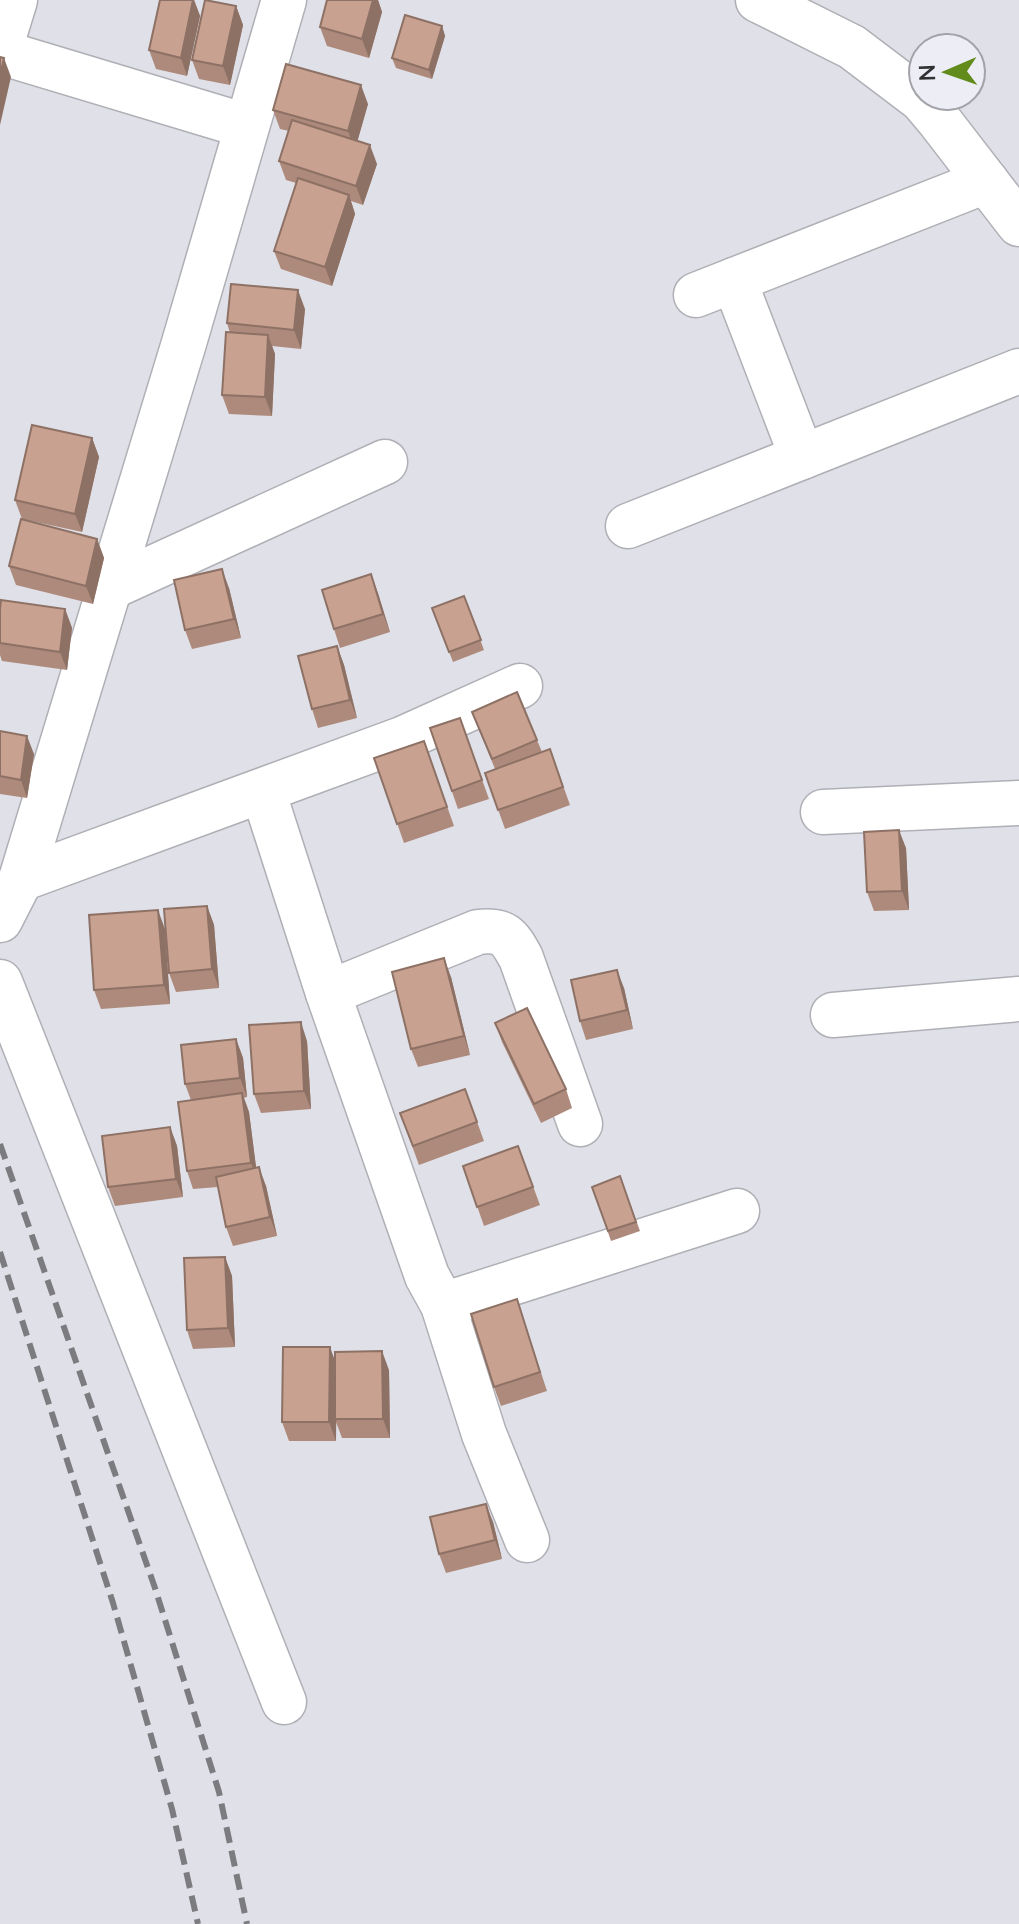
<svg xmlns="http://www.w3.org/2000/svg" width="1019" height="1924" font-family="Lato,sans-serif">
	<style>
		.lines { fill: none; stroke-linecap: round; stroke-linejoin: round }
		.minor-casing { stroke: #afafb6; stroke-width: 47 }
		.minor { stroke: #fff; stroke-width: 44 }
		.rail { stroke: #7b7b80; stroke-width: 6; stroke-dasharray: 16 8; stroke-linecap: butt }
		.wall { fill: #ad8a7c }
		.shaded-wall { fill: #8d7165 }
		.building { fill: #c9a190; stroke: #8d7165; stroke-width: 2 }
	</style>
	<rect width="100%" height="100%" fill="#e0e0e8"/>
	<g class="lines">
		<g class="minor-casing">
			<g id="minor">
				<polyline points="758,0 852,47 922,100 938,119 1019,224"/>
				<polyline points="0,49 15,0"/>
				<polyline points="0,52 246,126"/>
				<polyline points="734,280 802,457"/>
				<polyline points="696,295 986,181"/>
				<polyline points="628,526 1019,371"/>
				<polyline points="109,588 385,462"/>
				<polyline points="263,791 328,993 427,1276 443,1305 484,1434 527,1540"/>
				<polyline points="823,812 1019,803"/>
				<polyline points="21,879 184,343 284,0"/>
				<polyline points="0,920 21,879 402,739 520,686"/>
				<polyline points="0,982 284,1702"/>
				<path d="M328 993 478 932C504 929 509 936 521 958L580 1124"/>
				<polyline points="833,1015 1019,999"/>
				<polyline points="443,1305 737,1211"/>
			</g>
		</g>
		<use href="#minor" class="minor"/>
		<g class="rail">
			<polyline points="0,1144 155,1588 219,1792 247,1924"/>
			<polyline points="0,1252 113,1603 172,1809 198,1924"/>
		</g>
	</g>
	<g class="wall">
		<polygon points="160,0 194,0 200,16 187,76 156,69 149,50"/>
		<polygon points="327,0 378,0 382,12 369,58 327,46 320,27"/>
		<polygon points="236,6 243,25 230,85 199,79 192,60"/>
		<polygon points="442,26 445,36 432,79 396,68 392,58"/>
		<polygon points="368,104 357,141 377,164 363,205 351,201 355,214 332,286 281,269 274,251 296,183 286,180 279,161 289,131 280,129 273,110"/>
		<polygon points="305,309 301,349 272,346 275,354 272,416 229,414 222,395 230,333 227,323"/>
		<polygon points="92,438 99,457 82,532 22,519 15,500"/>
		<polygon points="97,539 104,558 93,604 16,585 9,566"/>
		<polygon points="371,574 390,632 340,648 334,629"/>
		<polygon points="229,588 241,638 192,649 185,630"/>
		<polygon points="464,596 484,650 453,662 432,608"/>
		<polygon points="0,609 65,609 72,628 67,670 2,661 0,655"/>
		<polygon points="337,646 344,665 357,718 318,728 312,709"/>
		<polygon points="472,712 537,740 542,752 550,749 570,805 505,829 485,773 495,769"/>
		<polygon points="460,718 489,799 458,809 430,728"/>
		<polygon points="0,731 34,754 27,798 0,794"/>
		<polygon points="424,741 454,826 404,843 374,758"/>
		<polygon points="906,848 909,910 874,911 867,892"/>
		<polygon points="207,906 214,925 219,988 176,992 169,973"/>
		<polygon points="165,929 170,1004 101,1009 94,990"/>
		<polygon points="451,977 470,1055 418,1067 411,1049"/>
		<polygon points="624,988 633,1029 586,1040 580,1021"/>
		<polygon points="495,1023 566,1089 572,1108 541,1123 502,1042"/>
		<polygon points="236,1039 243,1058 247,1097 244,1098 249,1112 256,1168 266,1186 277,1236 233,1246 226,1227 218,1187 193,1189 187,1171 191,1100 185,1084"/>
		<polygon points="307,1041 311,1109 261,1113 254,1094"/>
		<polygon points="465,1089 484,1141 419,1165 400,1113"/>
		<polygon points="170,1127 177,1146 183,1197 115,1206 108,1187"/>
		<polygon points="518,1146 540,1205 484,1226 463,1166"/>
		<polygon points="620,1176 640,1231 611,1241 592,1187"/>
		<polygon points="225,1257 232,1276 235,1347 193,1349 187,1330"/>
		<polygon points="517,1299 547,1391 501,1406 494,1387"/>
		<polygon points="335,1361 389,1370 390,1438 342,1438 336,1422 336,1441 289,1441 282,1422"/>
		<polygon points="493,1522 502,1559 446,1573 439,1554"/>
	</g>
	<g class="shaded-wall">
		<polygon points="193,0 194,0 200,16 187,76 181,58"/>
		<polygon points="373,0 378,0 382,12 369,58 362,39"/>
		<polygon points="236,6 243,25 230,85 223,66"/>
		<polygon points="442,26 445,36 432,79 429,70"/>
		<polygon points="4,58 11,77 0,125 0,77"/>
		<polygon points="361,85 368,104 355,150 348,131"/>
		<polygon points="370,145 377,164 363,205 356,186"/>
		<polygon points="349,195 355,214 332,286 325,267"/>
		<polygon points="298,290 305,309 301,349 294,330"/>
		<polygon points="268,335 275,354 272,416 265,397"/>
		<polygon points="92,438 99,457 82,532 75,514"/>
		<polygon points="97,539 104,558 93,604 86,586"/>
		<polygon points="222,569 229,588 241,638 234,619"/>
		<polygon points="371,574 378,593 390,632 383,614"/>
		<polygon points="65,609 72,628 67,670 60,652"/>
		<polygon points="337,646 344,665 357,718 350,700"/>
		<polygon points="27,736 34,754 27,798 21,780"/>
		<polygon points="899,830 906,848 909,910 902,891"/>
		<polygon points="207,906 214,925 219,988 212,969"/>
		<polygon points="158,910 165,929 170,1004 164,985"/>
		<polygon points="444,958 451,977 470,1055 464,1036"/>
		<polygon points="617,970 624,988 633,1029 627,1010"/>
		<polygon points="301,1022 307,1041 311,1109 304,1091"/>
		<polygon points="236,1039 243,1058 247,1097 240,1078"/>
		<polygon points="242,1093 249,1112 258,1182 251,1163"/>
		<polygon points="170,1127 177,1146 183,1197 176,1179"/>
		<polygon points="259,1167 266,1186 277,1236 270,1217"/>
		<polygon points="225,1257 232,1276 235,1347 228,1328"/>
		<polygon points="330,1347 337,1366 336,1441 329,1422"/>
		<polygon points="382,1351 389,1370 390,1438 383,1419"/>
		<polygon points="486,1504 493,1522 502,1559 495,1540"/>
	</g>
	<g class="building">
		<polygon points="160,0 193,0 181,58 149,50"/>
		<polygon points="205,0 236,6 223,66 192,60"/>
		<polygon points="327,0 373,0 362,39 320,27"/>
		<polygon points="405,15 442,26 429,70 392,58"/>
		<polygon points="0,57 4,58 0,77"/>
		<polygon points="286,64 361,85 348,131 273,110"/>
		<polygon points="292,120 370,145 356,186 279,161"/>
		<polygon points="298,178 349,195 325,267 274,251"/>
		<polygon points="231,284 298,290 294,330 227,323"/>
		<polygon points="226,332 268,335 265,397 222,395"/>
		<polygon points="32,425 92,438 75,514 15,500"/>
		<polygon points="21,519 97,539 86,586 9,566"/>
		<polygon points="222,569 234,619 185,630 174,580"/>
		<polygon points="371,574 383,614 334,629 322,590"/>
		<polygon points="464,596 481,640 449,652 432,608"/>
		<polygon points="1,600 65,609 60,652 0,643 0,609"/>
		<polygon points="337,646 350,700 312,709 298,656"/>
		<polygon points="517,692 537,740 492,759 472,712"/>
		<polygon points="460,718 482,780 452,791 430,728"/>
		<polygon points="0,731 27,736 21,780 0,776"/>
		<polygon points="424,741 447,807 397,824 374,758"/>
		<polygon points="550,749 563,787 498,810 485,773"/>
		<polygon points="899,830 902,891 867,892 864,832"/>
		<polygon points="207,906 212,969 169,973 164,909"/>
		<polygon points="158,910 164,985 94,990 89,915"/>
		<polygon points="444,958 464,1036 411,1049 392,972"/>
		<polygon points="617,970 627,1010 580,1021 571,980"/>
		<polygon points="527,1008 566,1089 534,1104 495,1023"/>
		<polygon points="301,1022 304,1091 254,1094 249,1025"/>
		<polygon points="236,1039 240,1078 185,1084 181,1045"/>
		<polygon points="465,1089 477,1122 413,1146 400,1113"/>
		<polygon points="242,1093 251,1163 187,1171 178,1102"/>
		<polygon points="170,1127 176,1179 108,1187 102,1136"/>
		<polygon points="518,1146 533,1187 477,1207 463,1166"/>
		<polygon points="259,1167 270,1217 226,1227 216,1177"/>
		<polygon points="620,1176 636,1222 608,1231 592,1187"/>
		<polygon points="225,1257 228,1328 187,1330 184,1258"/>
		<polygon points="517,1299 540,1372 494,1387 471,1314"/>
		<polygon points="283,1347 330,1347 329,1422 282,1422"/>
		<polygon points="382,1351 383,1419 335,1419 335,1352"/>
		<polygon points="486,1504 495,1540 439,1554 430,1517"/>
	</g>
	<g transform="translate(947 72) rotate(268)"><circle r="38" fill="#ededf5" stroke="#a2a2a8" stroke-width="2"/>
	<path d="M0-6L14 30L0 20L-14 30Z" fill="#618b1a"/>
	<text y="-12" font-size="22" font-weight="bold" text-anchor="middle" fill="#313134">N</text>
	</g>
</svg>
